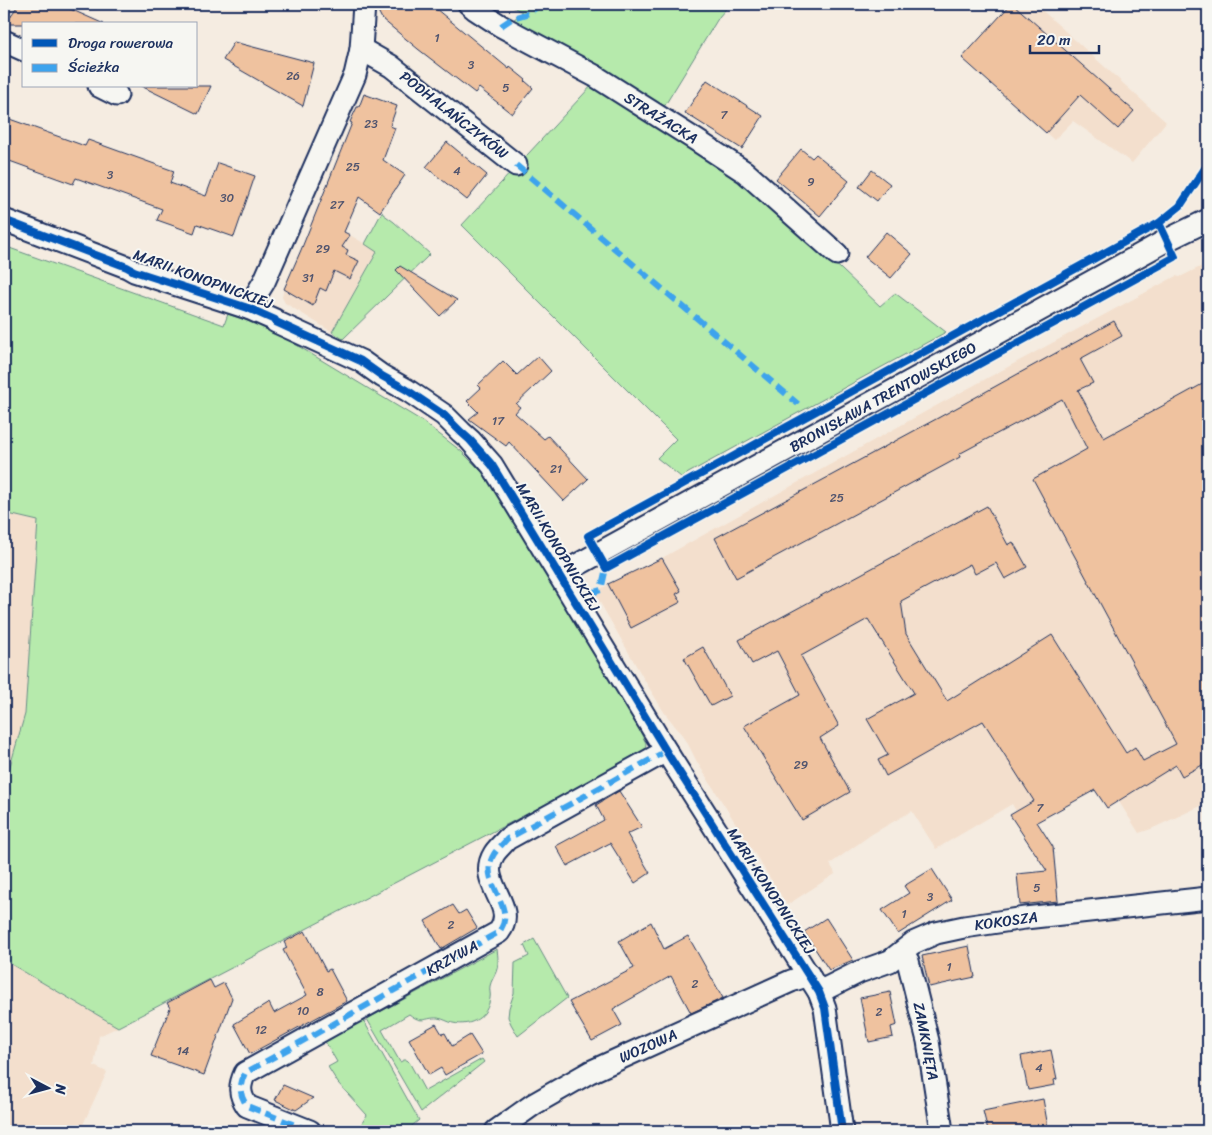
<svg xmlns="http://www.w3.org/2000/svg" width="1212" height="1135" font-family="Sriracha,sans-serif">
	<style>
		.built { fill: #f3dfcd }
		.green { fill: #b6eaac; stroke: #688c85 }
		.building { fill: #efc29f; stroke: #1b2f5e }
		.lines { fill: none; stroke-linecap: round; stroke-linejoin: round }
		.minor-casing { stroke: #1b2f5e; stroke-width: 25 }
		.minor { stroke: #f6f6f2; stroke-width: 21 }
		.quiet { stroke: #3da3ed; stroke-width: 6; stroke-dasharray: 12 6; stroke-linecap: butt }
		.cycleway-casing { stroke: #f6f6f2; stroke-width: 11 }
		.cycleway { stroke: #0057b8; stroke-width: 8 }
		.labels { text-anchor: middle; stroke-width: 4; stroke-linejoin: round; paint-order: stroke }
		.number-label { font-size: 12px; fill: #50546e }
		.street-label { font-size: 15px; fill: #1b2f5e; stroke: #f6f6f2 }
	</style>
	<rect width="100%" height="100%" fill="#f5ece1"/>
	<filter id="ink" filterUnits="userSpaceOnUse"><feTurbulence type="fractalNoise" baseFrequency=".02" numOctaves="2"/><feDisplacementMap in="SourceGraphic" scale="10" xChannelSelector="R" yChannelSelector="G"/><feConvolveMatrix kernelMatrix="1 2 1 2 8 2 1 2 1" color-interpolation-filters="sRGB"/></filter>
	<g filter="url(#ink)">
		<g class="built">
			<polygon points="1010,4 1035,4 1166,122 1132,163 1073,121 1054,140 962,58"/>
			<polygon points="350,235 377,251 332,332 285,303 282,297 284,289"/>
			<polygon points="1206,264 1208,269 1208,809 1205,804 1151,829 1139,833 1096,766 1016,811 1012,804 936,849 912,811 872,834 830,864 834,871 835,874 787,905 697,762 686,740 664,712 645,681 594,592 662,558 932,408 1176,276 1180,277"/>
			<polygon points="4,513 38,521 25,714 4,786"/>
			<polygon points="4,960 118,1027 99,1036 94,1066 107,1072 80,1131 4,1131"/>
		</g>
		<g class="green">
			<polygon points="508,4 730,4 719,17 662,110 510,23 522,12"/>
			<polygon points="593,84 699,146 786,217 880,306 895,293 946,332 681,477 657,458 676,439 462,225"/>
			<polygon points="382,212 383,214 394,222 430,254 343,339 332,332 377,252 365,244"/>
			<polygon points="4,246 224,325 228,314 270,329 422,421 461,451 488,478 633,718 646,743 645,751 642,754 118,1027 4,960 4,787 25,714 38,521 4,513"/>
			<polygon points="534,939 567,998 518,1036 511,1024 508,1017 509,1008 514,993 515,963 529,956 524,945"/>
			<path d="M497 949C498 957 499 964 496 972 494 977 491 981 490 986 489 990 491 994 490 998 488 1017 471 1027 453 1023 448 1022 444 1019 438 1018 425 1017 423 1025 409 1014L382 1030 400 1062 404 1060H407L409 1062 425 1091 482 1059 484 1062 421 1112 367 1019Z"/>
			<polygon points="361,1016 419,1120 406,1131 357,1131 367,1115 338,1083 328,1067 337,1062 323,1038"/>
		</g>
		<g class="building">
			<polygon points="19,4 59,4 104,24 5,24"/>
			<polygon points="376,4 430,4 509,69 510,67 526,80 525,81 533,88 512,114 479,88 475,93 418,49 382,19 376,7"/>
			<polygon points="1011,4 1013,4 1134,111 1118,129 1080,95 1046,133 962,58"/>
			<polygon points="234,42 314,63 303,106 223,60"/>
			<polygon points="707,80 763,116 742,149 685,113"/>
			<polygon points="141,86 211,86 198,114"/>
			<polygon points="364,94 397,106 390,126 395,128 383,160 405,175 380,212 359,197 344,232 350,235 342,247 348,250 346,255 359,261 350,279 334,271 326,291 320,288 313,306 284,289 301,250 352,123 350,122 357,107 359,107"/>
			<polygon points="4,117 85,146 88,140 174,171 170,183 206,196 218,163 255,176 234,237 197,224 194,233 157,220 162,209 76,178 73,184 4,159"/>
			<polygon points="447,142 487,175 467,200 426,167"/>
			<polygon points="801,149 812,158 816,154 849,181 820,216 776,179"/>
			<polygon points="872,170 890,184 877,201 859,187"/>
			<polygon points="886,232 912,254 891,278 865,257"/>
			<polygon points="400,266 457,300 440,316 396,270"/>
			<polygon points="1114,321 1122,336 1080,359 1093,383 1078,390 1104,438 1208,381 1208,762 1182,776 1176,765 1107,808 1095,790 1037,822 1053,847 1058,901 1020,905 1017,874 1047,871 1010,815 1034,801 983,721 886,776 878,760 888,755 867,719 914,693 868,619 801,656 839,726 820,738 850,792 802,820 744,726 800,695 777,651 752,664 739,640 987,506 1008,545 1013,542 1027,567 1005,579 996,563 975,574 970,564 901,601 906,634 947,701 1052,635 1126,753 1135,747 1143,761 1176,744 1033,479 1087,449 1062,399 959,454 960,457 736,578 715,538 938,418"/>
			<polygon points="538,356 551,371 516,404 520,407 515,413 544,439 548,436 588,479 564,501 509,442 506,446 469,419 478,412 467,401 481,388 478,385 503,361 517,375"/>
			<polygon points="662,558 681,591 676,594 681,602 631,628 608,584"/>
			<polygon points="703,647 730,696 711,706 684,658"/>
			<polygon points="619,791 642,827 627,834 650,873 635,883 610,843 567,866 556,846 604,820 596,805"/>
			<polygon points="932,869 952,900 898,934 882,910 909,893 904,886"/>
			<polygon points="453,905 459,914 466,910 477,928 441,949 425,921"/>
			<polygon points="826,918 853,960 829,970 804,932"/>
			<polygon points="651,922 664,949 688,936 723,998 691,1013 671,976 613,1009 622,1025 592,1041 569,1002 634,968 619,941"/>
			<polygon points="305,931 326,971 330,969 347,1001 250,1054 234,1024 269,1003 274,1013 307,995 283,950 287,948 284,942"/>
			<polygon points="969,946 975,977 929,987 922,956"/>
			<polygon points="210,980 214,988 224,983 232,998 204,1075 151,1056 170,1008 167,1003"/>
			<polygon points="890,992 897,1025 891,1027 893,1037 869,1042 860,998"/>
			<polygon points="436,1024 442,1034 445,1033 452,1046 470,1035 482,1054 445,1075 441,1068 429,1075 409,1039"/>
			<polygon points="1051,1050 1057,1079 1054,1080 1055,1085 1028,1090 1021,1056"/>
			<polygon points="283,1085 313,1098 296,1110 275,1100"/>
			<polygon points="1043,1099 1048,1127 1026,1131 988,1131 983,1111"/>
		</g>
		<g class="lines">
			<g class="minor-casing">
				<g id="minor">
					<polyline points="469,4 475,9 501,26 595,76 696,140 745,172 837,254"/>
					<polyline points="4,41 24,50"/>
					<polyline points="361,49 391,66 516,165"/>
					<polyline points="99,86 117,95"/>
					<polyline points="4,220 127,267 134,271 248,308 275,320 276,322 361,361 382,376 407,390 444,415 461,432 470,440 492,465 671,759 819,992 825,1008 842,1131"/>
					<polyline points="248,308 264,282 355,75 361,49 364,4"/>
					<polyline points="559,575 1167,240 1208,220"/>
					<polyline points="902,953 908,961 928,1041 942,1131"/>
					<polyline points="819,992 859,972 890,961 913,943 936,933 964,927 1025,918 1208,898"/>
					<path d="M310 1131 247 1106C239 1094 239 1086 245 1073L499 932C519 906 476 883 494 854 497 849 503 844 507 839L666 751"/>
					<polyline points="496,1131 534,1104 590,1072 791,981 809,975"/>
				</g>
			</g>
			<use href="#minor" class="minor"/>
			<g class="quiet">
				<polyline points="501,26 513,18 529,13 541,4"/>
				<polyline points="516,165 798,404"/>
				<polyline points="589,591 594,592 601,590 606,568"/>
				<path d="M310 1131 247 1106C239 1094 239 1086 245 1073L499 932C519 906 476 883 494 854 497 849 503 844 507 839L666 751"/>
			</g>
			<g class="cycleway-casing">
				<g id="cycleway">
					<polyline points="4,220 127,267 134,271 248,308 275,320 276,322 361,361 382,376 407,390 444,415 461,432 470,440 492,465 671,759 819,992 825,1008 842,1131"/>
					<polyline points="1159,223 1175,257 606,568 588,536 1159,223 1180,206 1208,164"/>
				</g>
			</g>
			<use href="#cycleway" class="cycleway"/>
		</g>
	</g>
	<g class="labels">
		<g class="number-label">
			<text x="437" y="42">1</text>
			<text x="471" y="69">3</text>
			<text x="293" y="80">26</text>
			<text x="506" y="92">5</text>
			<text x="724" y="119">7</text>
			<text x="371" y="128">23</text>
			<text x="353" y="171">25</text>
			<text x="457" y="175">4</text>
			<text x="110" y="179">3</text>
			<text x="811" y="186">9</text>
			<text x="227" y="202">30</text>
			<text x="337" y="209">27</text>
			<text x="323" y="253">29</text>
			<text x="308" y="282">31</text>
			<text x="498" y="425">17</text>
			<text x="556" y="473">21</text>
			<text x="837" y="502">25</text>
			<text x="801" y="769">29</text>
			<text x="1040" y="812">7</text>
			<text x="1037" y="892">5</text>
			<text x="930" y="901">3</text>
			<text x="904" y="918">1</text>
			<text x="451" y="929">2</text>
			<text x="949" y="971">1</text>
			<text x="695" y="988">2</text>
			<text x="320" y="996">8</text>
			<text x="303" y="1015">10</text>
			<text x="879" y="1016">2</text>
			<text x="261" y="1034">12</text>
			<text x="183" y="1055">14</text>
			<text x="1039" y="1072">4</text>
		</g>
		<g class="street-label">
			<text transform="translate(454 115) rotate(38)" y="5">PODHALAŃCZYKÓW</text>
			<text transform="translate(661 118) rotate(32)" y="5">STRAŻACKA</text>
			<text transform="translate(203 279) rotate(20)" y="5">MARII KONOPNICKIEJ</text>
			<text transform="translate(883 397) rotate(-29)" y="5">BRONISŁAWA TRENTOWSKIEGO</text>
			<text transform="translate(558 547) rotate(59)" y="5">MARII KONOPNICKIEJ</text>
			<text transform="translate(771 891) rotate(57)" y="5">MARII KONOPNICKIEJ</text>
			<text transform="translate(1006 921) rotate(-8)" y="5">KOKOSZA</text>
			<text transform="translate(452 958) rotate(-29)" y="5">KRZYWA</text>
			<text transform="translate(926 1041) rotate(79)" y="5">ZAMKNIĘTA</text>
			<text transform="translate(648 1046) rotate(-24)" y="5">WOZOWA</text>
		</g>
	</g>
	<rect width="1212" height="1135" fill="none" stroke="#f6f6f2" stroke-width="20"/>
	<rect x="10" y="10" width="1192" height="1115" fill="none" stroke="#1b2f5e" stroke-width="2" filter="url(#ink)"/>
	<rect x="22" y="22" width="175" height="65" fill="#f6f6f2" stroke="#9ea6b7"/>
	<rect x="32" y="39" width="25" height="8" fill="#0057b8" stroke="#9ea6b7"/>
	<text x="68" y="48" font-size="15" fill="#1b2f5e">Droga rowerowa</text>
	<rect x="32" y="64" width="25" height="8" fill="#3da3ed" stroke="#9ea6b7"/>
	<text x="68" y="72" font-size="15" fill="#1b2f5e">Ścieżka</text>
	<g transform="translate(48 1088) rotate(96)" stroke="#f6f6f2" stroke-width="4" paint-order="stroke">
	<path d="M0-4L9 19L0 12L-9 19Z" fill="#1b2f5e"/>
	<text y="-8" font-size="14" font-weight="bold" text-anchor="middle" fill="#1b2f5e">N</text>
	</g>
	<path d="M1030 45v8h69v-8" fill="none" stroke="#1b2f5e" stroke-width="2.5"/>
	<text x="1037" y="45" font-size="15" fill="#1b2f5e" stroke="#f6f6f2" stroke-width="4" paint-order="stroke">20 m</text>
</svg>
